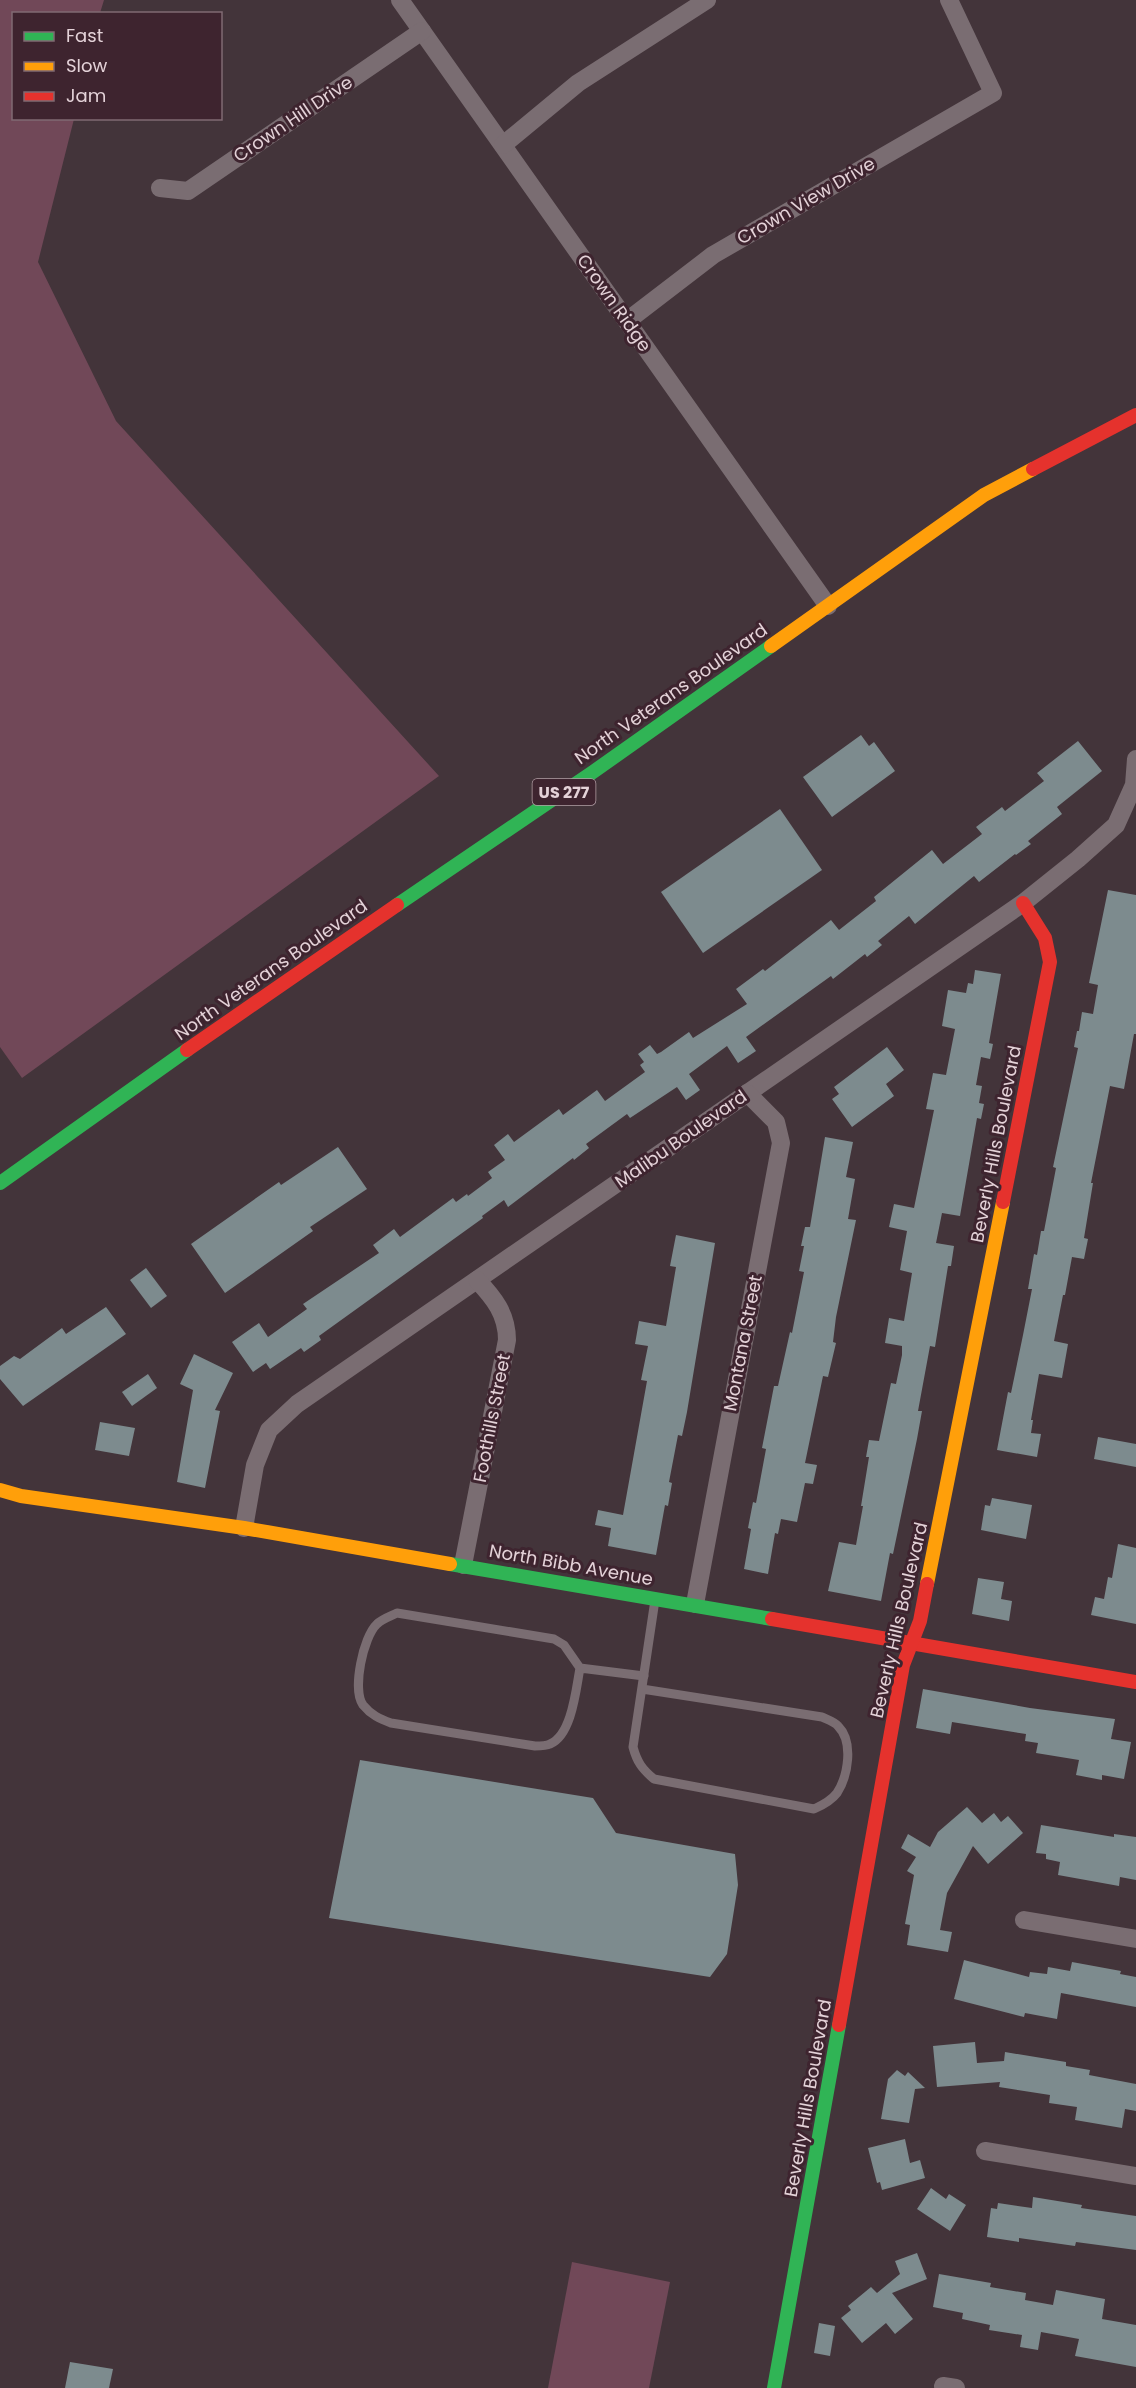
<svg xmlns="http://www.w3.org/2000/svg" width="1136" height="2388" font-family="Poppins,sans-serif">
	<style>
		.green { fill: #714858 }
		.building { fill: #7d8b8e }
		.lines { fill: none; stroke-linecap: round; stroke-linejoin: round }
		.lane { stroke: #7a6d72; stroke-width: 9 }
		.street { stroke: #7a6d72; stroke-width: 18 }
		.fast { stroke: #30b455; stroke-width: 14 }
		.slow { stroke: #ff9f0a; stroke-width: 14 }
		.jam { stroke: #e5322d; stroke-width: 14 }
		.labels { text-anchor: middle; stroke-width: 6; stroke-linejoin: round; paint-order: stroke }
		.shield { fill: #3e242f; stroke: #b29ea5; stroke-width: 1.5 }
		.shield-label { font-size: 16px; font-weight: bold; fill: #e4d2d8 }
		.street-label { font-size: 18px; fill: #e4d2d8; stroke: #3e242f }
	</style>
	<rect width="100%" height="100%" fill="#43343a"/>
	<g class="green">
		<polygon points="0,0 104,0 100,13 14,14 14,118 74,119 38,262 116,421 439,776 22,1078 0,1047"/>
		<polygon points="572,2262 670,2282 649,2388 548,2388"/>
	</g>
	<g class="building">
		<polygon points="861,735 869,746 874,742 895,771 832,817 803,777"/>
		<polygon points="1078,741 1102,771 1057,807 1062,814 1028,841 1031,844 1016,855 1015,854 979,882 974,876 915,924 909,916 878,941 882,945 867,957 865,954 833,979 831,976 746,1037 756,1051 738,1063 727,1046 689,1074 700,1090 686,1100 677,1087 630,1118 627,1114 586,1144 589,1148 574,1160 573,1158 508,1207 504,1200 482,1216 483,1218 319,1336 321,1340 304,1352 301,1348 270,1369 266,1363 253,1372 232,1342 259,1323 268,1337 307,1309 303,1304 379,1253 373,1245 394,1229 400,1237 453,1198 456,1202 467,1194 468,1196 492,1178 488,1172 505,1160 494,1145 508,1134 514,1142 559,1109 563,1115 597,1090 605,1101 645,1072 640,1065 644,1062 638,1054 650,1045 657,1054 661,1052 689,1032 693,1038 747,1004 736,989 763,969 765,971 831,920 839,930 876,901 874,897 932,850 943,864 982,834 976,827 1002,807 1005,811 1044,781 1037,773"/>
		<polygon points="780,809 822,870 703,953 661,892"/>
		<polygon points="1108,890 1136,895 1136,1034 1134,1034 1124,1089 1110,1086 1091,1183 1093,1183 1084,1238 1088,1239 1084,1259 1072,1257 1065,1295 1063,1295 1054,1341 1068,1344 1062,1378 1039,1374 1031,1420 1033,1420 1031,1433 1041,1434 1037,1457 997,1450 1008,1392 1011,1393 1023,1335 1032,1289 1028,1289 1034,1254 1037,1255 1041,1231 1044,1231 1056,1168 1053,1167 1078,1048 1074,1047 1077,1031 1079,1031 1082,1012 1093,1014 1098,985 1089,983"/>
		<polygon points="975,970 1001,974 989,1043 993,1044 990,1059 981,1057 976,1085 982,1086 979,1103 984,1104 981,1119 977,1118 960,1216 942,1213 936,1243 954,1246 951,1266 948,1266 935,1347 930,1346 918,1411 922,1411 917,1439 893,1554 890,1553 881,1601 828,1591 839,1542 856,1545 863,1506 861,1506 869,1457 866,1457 869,1440 879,1441 891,1383 896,1384 902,1355 902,1346 885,1343 889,1318 904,1321 912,1273 900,1270 907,1231 889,1227 894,1204 914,1208 934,1110 926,1109 933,1073 946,1075 955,1029 942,1026 948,990 966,993 968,983 973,984"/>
		<polygon points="887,1047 904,1070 886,1084 894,1096 852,1127 832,1099 839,1094 834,1087"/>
		<polygon points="825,1137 853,1142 846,1177 855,1179 848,1219 856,1220 836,1317 833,1342 836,1343 828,1377 823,1376 805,1463 817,1465 813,1484 805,1483 797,1522 781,1519 778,1534 775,1533 768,1574 744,1569 751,1529 748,1528 753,1502 756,1503 766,1449 762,1448 774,1386 778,1386 790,1332 792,1333 804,1272 799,1271 804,1246 801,1246 805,1227 810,1227"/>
		<polygon points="338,1147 367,1189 310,1227 313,1231 225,1293 191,1244 279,1182 281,1185"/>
		<polygon points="676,1235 715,1243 687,1412 682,1436 678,1435 669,1482 672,1483 668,1506 665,1505 656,1555 608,1546 611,1528 595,1525 598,1510 623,1515 647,1381 641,1380 648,1346 635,1344 639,1321 666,1326 676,1267 670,1266"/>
		<polygon points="146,1268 167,1296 151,1308 130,1280"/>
		<polygon points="106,1307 126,1334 23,1406 0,1379 0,1366 14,1356 20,1359 62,1328 66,1334"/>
		<polygon points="194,1354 233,1373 215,1410 220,1411 205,1488 177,1482 193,1390 180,1384"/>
		<polygon points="148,1374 157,1388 132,1406 122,1392"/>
		<polygon points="100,1422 135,1428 129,1456 95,1450"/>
		<polygon points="1098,1437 1136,1444 1136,1467 1094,1459"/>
		<polygon points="992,1498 1032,1505 1026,1539 981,1530 985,1505 990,1506"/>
		<polygon points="1118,1544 1136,1548 1136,1624 1091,1615 1095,1597 1104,1599 1108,1577 1112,1578"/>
		<polygon points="978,1578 1004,1582 1001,1599 1012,1601 1009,1621 972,1614"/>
		<polygon points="923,1689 1030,1708 1115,1719 1111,1739 1131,1742 1124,1779 1102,1775 1102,1780 1076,1775 1079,1760 1036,1753 1038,1743 1025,1741 1026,1734 952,1722 950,1734 916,1728"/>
		<polygon points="360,1760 593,1798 616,1833 735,1854 738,1885 727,1954 710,1977 329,1918"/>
		<polygon points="967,1807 982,1823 994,1813 1001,1822 1008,1816 1023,1833 988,1864 973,1846 947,1893 940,1930 952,1932 948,1952 907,1945 910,1925 905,1924 914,1875 907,1871 916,1857 901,1848 908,1834 930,1847 938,1832"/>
		<polygon points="1041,1825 1114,1837 1114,1834 1136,1837 1136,1880 1120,1877 1119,1886 1058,1875 1060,1862 1046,1859 1046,1854 1036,1853"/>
		<polygon points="964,1960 1029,1977 1030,1972 1047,1974 1048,1967 1070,1971 1072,1962 1121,1971 1120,1974 1136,1977 1136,2007 1061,1993 1057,2019 1025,2013 1024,2017 954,1999"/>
		<polygon points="975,2042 977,2063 1004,2061 1005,2052 1066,2062 1066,2066 1090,2070 1089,2075 1136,2084 1136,2111 1125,2109 1122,2128 1075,2120 1077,2107 1049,2103 1050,2095 999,2087 1000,2082 937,2087 933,2046"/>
		<polygon points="897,2070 905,2076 908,2072 925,2088 915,2089 909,2123 881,2119 888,2079"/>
		<polygon points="905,2139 910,2163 920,2160 925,2178 882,2190 880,2182 877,2183 868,2148"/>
		<polygon points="931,2188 946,2199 949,2194 966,2205 950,2231 917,2209"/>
		<polygon points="1033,2197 1082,2205 1081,2208 1136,2216 1136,2250 1076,2242 1075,2246 1019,2238 1019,2242 987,2237 991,2208 997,2209 998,2203 1032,2208"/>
		<polygon points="917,2253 927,2279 892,2293 913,2319 895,2334 886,2323 862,2343 841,2318 851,2310 848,2306 871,2287 877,2293 900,2274 895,2261"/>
		<polygon points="939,2274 991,2283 990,2287 1026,2293 1025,2300 1053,2305 1056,2290 1105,2299 1102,2319 1136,2325 1136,2367 1075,2356 1079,2339 1041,2332 1038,2350 1020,2347 1022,2335 989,2330 990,2325 962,2319 963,2313 933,2307"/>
		<polygon points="819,2323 835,2326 830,2356 814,2353"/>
		<polygon points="70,2362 113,2369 109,2388 65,2388"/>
	</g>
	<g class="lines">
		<g class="lane">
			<path d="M580 1668C576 1689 572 1735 550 1744 546 1746 540 1746 535 1746L391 1723C380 1719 371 1715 363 1705 352 1690 363 1637 377 1624 382 1619 391 1616 397 1613L554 1639 564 1645 580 1668 644 1676"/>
			<path d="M642 1689 822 1717C826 1719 835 1722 838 1726 854 1742 848 1776 837 1793 831 1801 823 1805 814 1809L654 1779C642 1769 637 1762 633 1747L655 1600"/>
		</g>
		<g class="street">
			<polyline points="400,0 828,606"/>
			<polyline points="503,145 578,83 707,0"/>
			<polyline points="160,188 188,191 422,31"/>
			<polyline points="627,321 713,255 993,93 949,0"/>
			<polyline points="244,1528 255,1465 269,1430 297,1404 1023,903 1078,859 1116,825 1134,785 1136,759"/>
			<path d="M463 1565 507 1340C507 1314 494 1298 477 1280"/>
			<polyline points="695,1604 781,1143 776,1122 747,1093"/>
			<polyline points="1024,1920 1136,1939"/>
			<polyline points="985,2151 1136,2176"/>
			<polyline points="943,2386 956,2388"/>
		</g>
		<g class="fast">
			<polyline points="397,905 593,772 771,646"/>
			<polyline points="0,1183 187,1050"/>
			<polyline points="450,1564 772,1619"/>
			<polyline points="774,2388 839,2025"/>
		</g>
		<g class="slow">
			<polyline points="771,646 984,495 1033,469"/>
			<polyline points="0,1490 21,1496 244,1528 450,1564"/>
			<polyline points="927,1584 1003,1202"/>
		</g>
		<g class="jam">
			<polyline points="1033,469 1136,415"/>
			<polyline points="187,1050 397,905"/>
			<polyline points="1003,1202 1050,962 1045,938 1023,903"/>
			<polyline points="772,1619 1136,1682"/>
			<polyline points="839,2025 903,1665 920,1621 927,1584"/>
		</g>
	</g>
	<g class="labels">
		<rect class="shield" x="532.5" y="779" width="63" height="26" rx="4.5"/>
		<g class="shield-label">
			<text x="564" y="798">US 277</text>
		</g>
		<g class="street-label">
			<text transform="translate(293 119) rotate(-34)" y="6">Crown Hill Drive</text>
			<text transform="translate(806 201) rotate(-30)" y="6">Crown View Drive</text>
			<text transform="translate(614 303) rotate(55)" y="6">Crown Ridge</text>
			<text transform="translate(671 694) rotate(-35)" y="6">North Veterans Boulevard</text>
			<text transform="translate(271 970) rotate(-35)" y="6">North Veterans Boulevard</text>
			<text transform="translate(681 1139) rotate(-35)" y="6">Malibu Boulevard</text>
			<text transform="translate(996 1144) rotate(-79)" y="6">Beverly Hills Boulevard</text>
			<text transform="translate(743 1343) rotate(-79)" y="6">Montana Street</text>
			<text transform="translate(492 1418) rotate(-79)" y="6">Foothills Street</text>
			<text transform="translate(571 1565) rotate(10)" y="6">North Bibb Avenue</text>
			<text transform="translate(899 1620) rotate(-77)" y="6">Beverly Hills Boulevard</text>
			<text transform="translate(808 2098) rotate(-80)" y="6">Beverly Hills Boulevard</text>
		</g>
	</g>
	<rect x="12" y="12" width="210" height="108" fill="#3e242f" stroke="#806a73" stroke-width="1.5"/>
	<rect x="24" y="32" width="30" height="9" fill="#30b455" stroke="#806a73" stroke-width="1.5"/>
	<text x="66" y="42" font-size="18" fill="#e4d2d8">Fast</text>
	<rect x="24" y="62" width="30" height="9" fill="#ff9f0a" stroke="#806a73" stroke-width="1.5"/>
	<text x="66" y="72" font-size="18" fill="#e4d2d8">Slow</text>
	<rect x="24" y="92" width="30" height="9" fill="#e5322d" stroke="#806a73" stroke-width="1.5"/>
	<text x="66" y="102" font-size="18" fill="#e4d2d8">Jam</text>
</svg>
